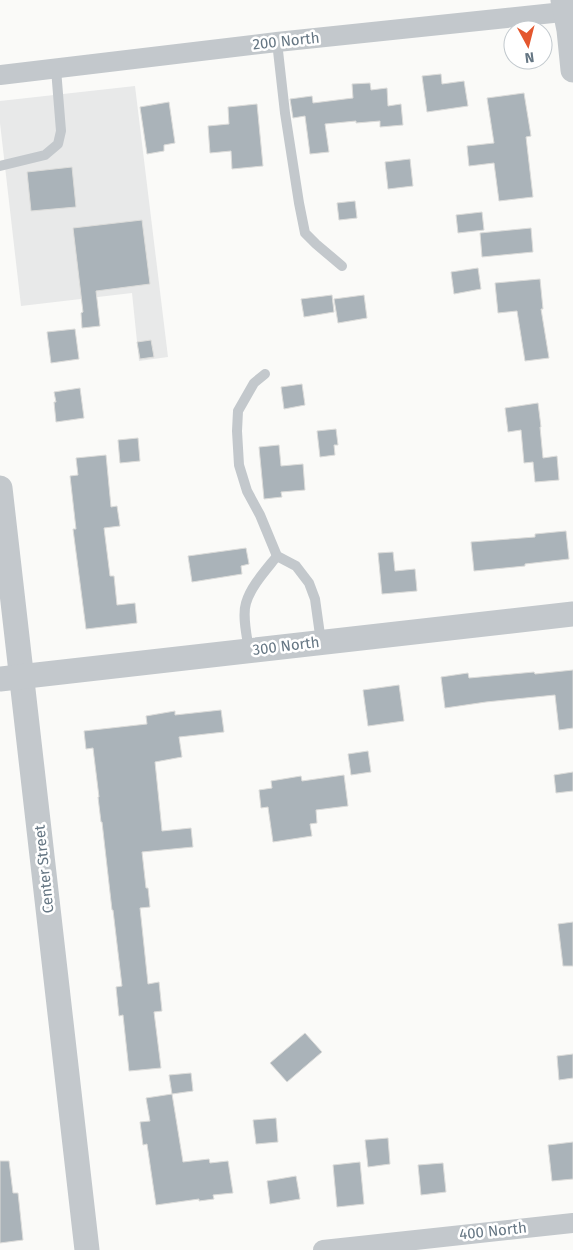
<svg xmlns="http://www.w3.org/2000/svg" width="573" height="1250" font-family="'Fira Sans',sans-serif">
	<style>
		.built { fill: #e8e9e9 }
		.building { fill: #aab3b9; stroke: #dcdcda }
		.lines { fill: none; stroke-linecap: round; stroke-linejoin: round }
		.service { stroke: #c3c8cc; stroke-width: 10 }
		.minor { stroke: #c3c8cc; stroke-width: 20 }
		.tertiary { stroke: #c3c8cc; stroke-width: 25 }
		.labels { text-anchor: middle; stroke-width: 5; stroke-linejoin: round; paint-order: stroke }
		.street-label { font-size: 15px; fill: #657683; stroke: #fff }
	</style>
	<rect width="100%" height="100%" fill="#fafaf8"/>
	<polygon class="built" points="135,86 168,357 139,361 132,293 21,306 0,123 0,101"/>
	<g class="building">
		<polygon points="441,74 442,84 464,81 468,106 427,112 422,76"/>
		<polygon points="370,83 371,90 387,88 388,106 401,104 403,125 380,127 380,121 356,123 356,121 325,124 329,152 310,154 305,116 293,118 290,99 312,96 313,103 353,98 352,84"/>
		<polygon points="524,93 531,136 526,137 533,197 499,201 494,163 469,166 467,146 494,143 487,98"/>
		<polygon points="169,102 175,143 164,145 164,151 147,154 140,107"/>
		<polygon points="257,104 263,166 232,169 231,151 210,153 208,126 229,124 228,107"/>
		<polygon points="410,159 413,186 388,189 385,162"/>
		<polygon points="72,167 76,207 31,211 27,172"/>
		<polygon points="355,201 357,218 339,220 337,203"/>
		<polygon points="482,212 484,230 458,233 456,215"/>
		<polygon points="142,220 150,284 96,291 100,326 82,328 81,313 83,312 73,228"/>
		<polygon points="531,228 533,252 482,257 480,233"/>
		<polygon points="478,268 481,289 454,294 451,272"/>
		<polygon points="540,279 543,309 541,309 549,358 525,361 517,311 498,313 495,283"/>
		<polygon points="332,295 334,312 304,317 301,299"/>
		<polygon points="364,295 367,318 338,323 334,299"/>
		<polygon points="75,329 79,359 51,363 47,332"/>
		<polygon points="151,340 154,357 140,359 137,342"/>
		<polygon points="302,384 305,405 284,409 281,387"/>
		<polygon points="80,388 84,418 56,422 54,402 56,402 54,392"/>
		<polygon points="538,403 541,427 540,427 543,458 557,456 559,480 535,482 533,462 524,463 521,430 508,432 505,408"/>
		<polygon points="336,429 338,445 334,445 335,455 320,457 317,431"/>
		<polygon points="138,438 140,461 120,463 118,440"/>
		<polygon points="279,445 281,466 303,464 305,490 281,492 282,497 264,499 259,447"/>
		<polygon points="106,455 111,507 117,506 120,526 104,528 110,576 114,576 117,605 135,603 137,623 86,629 73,529 76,529 70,476 78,475 76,458"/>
		<polygon points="566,531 569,559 525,564 525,566 474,571 471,542 535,537 535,534"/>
		<polygon points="246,548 249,564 241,566 242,574 192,582 188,556"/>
		<polygon points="393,552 395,571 415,569 417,591 382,594 378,553"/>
		<polygon points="573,670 573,728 559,730 555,695 486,702 445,708 441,677 468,673 469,678 534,672 535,674"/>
		<polygon points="399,685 404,721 368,726 363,690"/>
		<polygon points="221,710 224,732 179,737 182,757 155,762 162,831 191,828 193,847 142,852 146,888 148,888 150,907 140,908 148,984 159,982 162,1011 154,1012 161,1068 129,1071 123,1015 119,1016 116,987 122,986 113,910 112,910 102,822 101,822 98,797 99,797 93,748 86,749 84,731 147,724 146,716 175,711 175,715"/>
		<polygon points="368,751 371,772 351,775 348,754"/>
		<polygon points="573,772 573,791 556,793 554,775"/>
		<polygon points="344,775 348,806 316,810 317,823 310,824 312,836 273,842 268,807 261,808 259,790 272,788 271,781 301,776 302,781"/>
		<polygon points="573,922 573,966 563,966 558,924"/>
		<polygon points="305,1033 322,1052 287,1082 270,1063"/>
		<polygon points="573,1054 573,1078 559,1080 557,1056"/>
		<polygon points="191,1073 193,1091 172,1094 169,1075"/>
		<polygon points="172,1094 183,1162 209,1159 210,1163 228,1161 233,1193 213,1195 214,1199 199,1201 199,1199 156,1205 147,1144 143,1145 140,1122 150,1121 146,1098"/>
		<polygon points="276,1118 278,1142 256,1144 253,1120"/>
		<polygon points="388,1138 390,1164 368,1167 365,1140"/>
		<polygon points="573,1142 573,1179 552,1181 548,1145"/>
		<polygon points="0,1161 9,1161 13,1193 18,1193 23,1240 0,1243"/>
		<polygon points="360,1162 364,1204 337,1207 333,1165"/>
		<polygon points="443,1163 446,1192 421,1195 418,1165"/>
		<polygon points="296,1176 300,1199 270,1204 267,1181"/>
	</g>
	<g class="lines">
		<g class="service">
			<polyline points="277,42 285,113 299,203 305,233 316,244 342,266"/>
			<polyline points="0,166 45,155 58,144 61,131 56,69"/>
			<polyline points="265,374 254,383 238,411 237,431 239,465 247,491 260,515 277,556 296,566 309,583 315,599 321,642"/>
			<path d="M249 650C247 637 242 616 246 603 251 586 266 570 277 556"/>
		</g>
		<g class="minor">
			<polyline points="0,75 277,42 573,11"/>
			<polyline points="323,1250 573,1223"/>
		</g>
		<g class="tertiary">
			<polyline points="563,0 569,30 573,70"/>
			<polyline points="0,488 87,1250"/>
			<polyline points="0,679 573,614"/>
		</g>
	</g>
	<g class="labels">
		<g class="street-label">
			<text transform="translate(286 41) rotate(-6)" y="5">200 North</text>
			<text transform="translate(286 646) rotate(-7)" y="5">300 North</text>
			<text transform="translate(44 869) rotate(-96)" y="5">Center Street</text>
			<text transform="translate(493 1231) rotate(-6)" y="5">400 North</text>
		</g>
	</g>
	<g transform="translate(528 45) rotate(173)"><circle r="24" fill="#ffffff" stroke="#c1c8cd"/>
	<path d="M0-4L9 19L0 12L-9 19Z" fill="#e4572e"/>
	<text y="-8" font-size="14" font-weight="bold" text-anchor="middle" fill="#657683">N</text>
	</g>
</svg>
